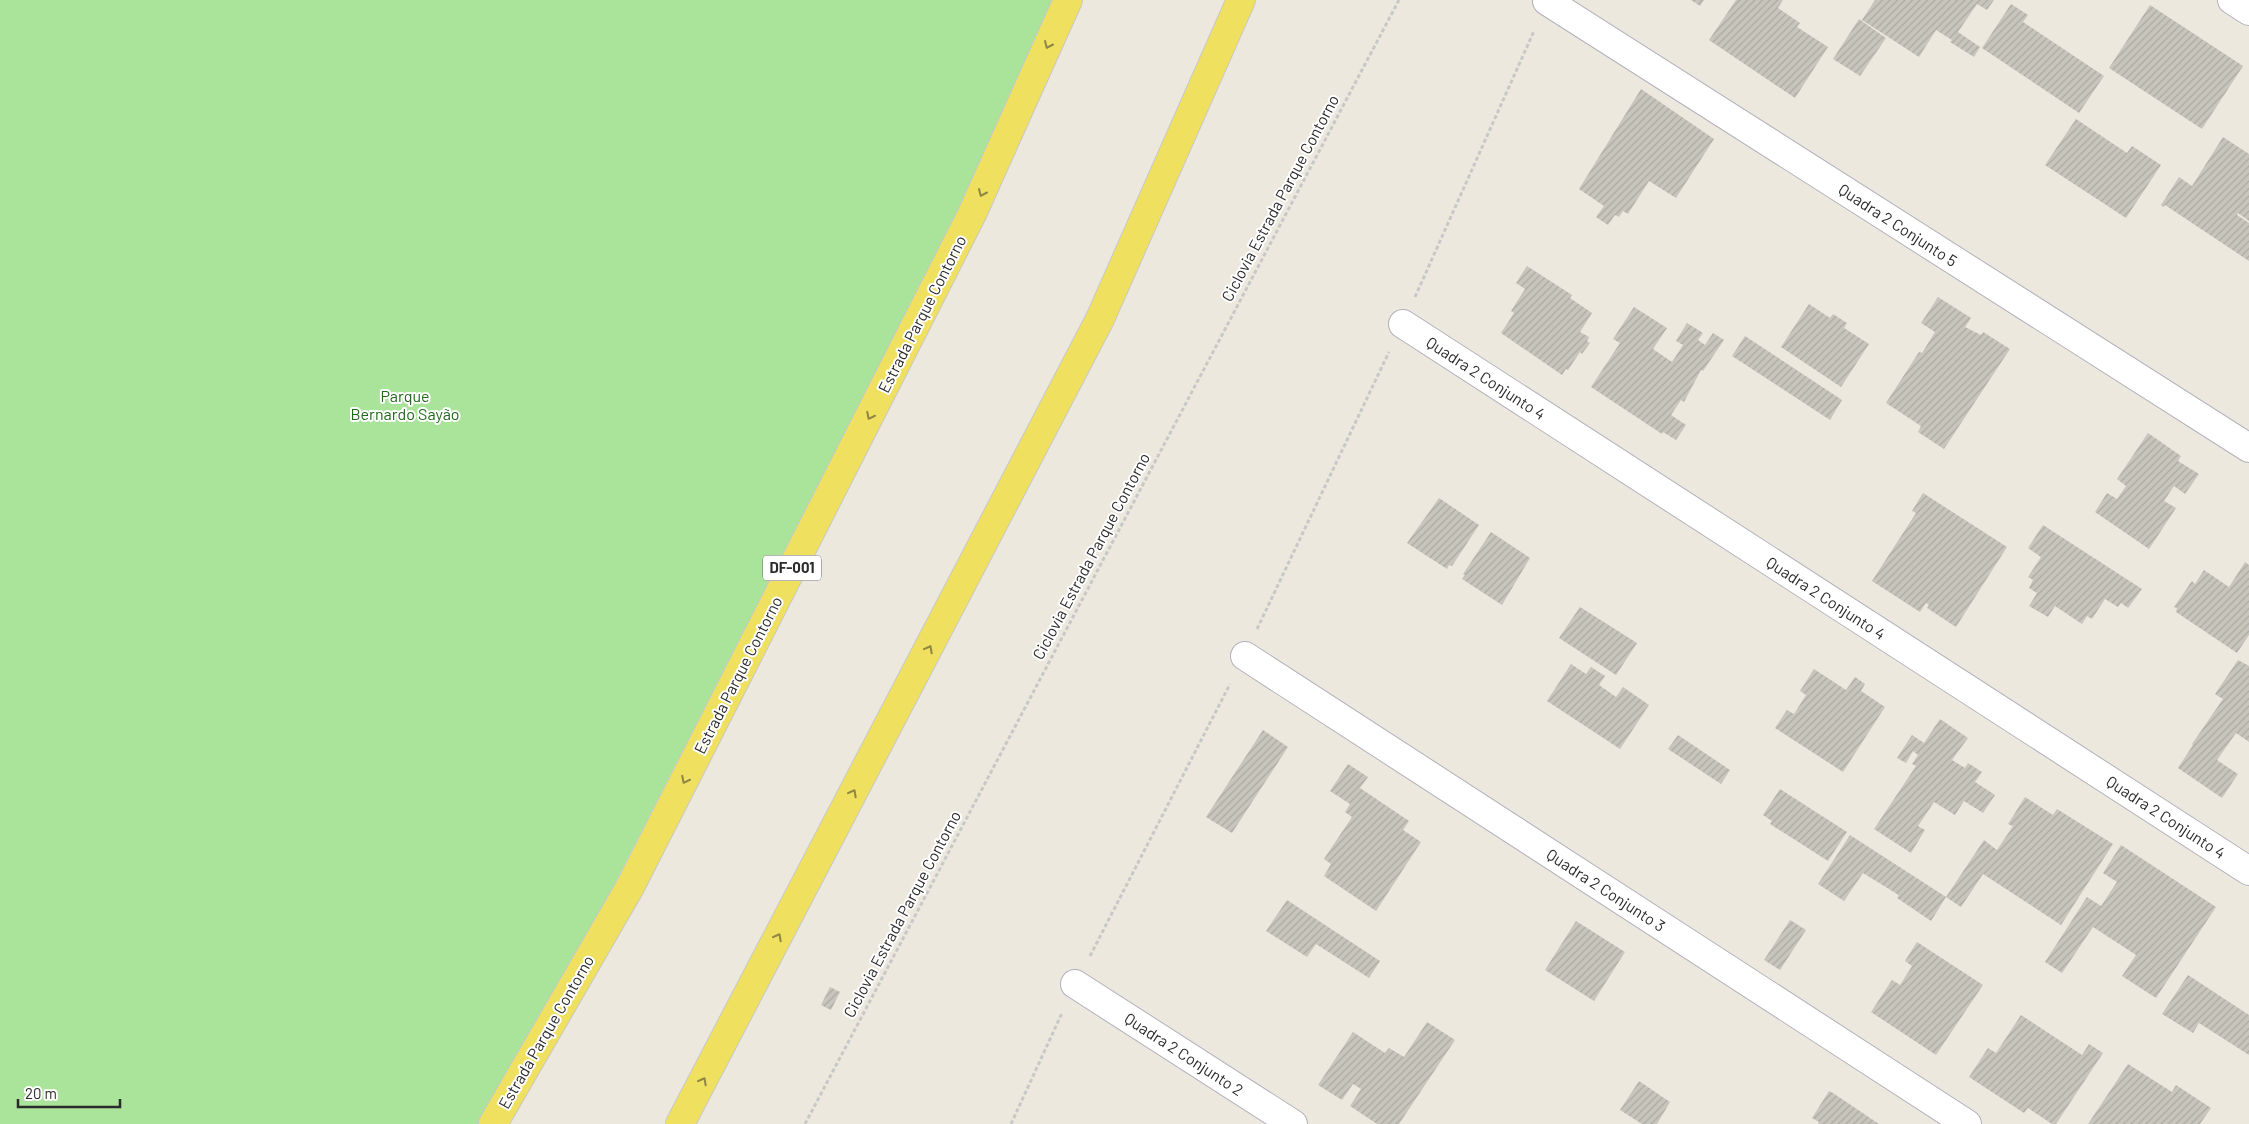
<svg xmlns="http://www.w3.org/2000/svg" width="2249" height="1124" font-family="Barlow,sans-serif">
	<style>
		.grass { fill: #aae39a }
		.building { fill: url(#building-hatch) }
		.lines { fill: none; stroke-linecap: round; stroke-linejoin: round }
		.street-casing { stroke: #b1b1be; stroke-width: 30 }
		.primary-casing { stroke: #c8c8c8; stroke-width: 30 }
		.path { stroke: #c8c8c8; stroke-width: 3; stroke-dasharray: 4 2.5; stroke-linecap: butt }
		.street { stroke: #fff; stroke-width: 28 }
		.primary { stroke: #f0e05f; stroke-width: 28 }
		.oneway { stroke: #8e8645 }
		.labels { text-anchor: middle; stroke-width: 4; stroke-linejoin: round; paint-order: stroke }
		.shield { fill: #fff; stroke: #6b6b6b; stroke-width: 1 }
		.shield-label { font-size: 15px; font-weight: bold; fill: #2b2b2b }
		.street-label { font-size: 16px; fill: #2b2b2b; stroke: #fff }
		.park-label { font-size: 16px; fill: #21681b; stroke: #fff }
	</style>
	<defs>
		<pattern id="building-hatch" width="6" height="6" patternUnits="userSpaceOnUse" patternTransform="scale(1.25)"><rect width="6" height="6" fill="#c8c5bc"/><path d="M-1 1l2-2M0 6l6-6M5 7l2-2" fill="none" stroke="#aca9a2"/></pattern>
	</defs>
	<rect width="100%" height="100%" fill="#ede8dd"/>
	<polygon class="grass" points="0,0 1067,0 492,1124 0,1124"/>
	<g class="building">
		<polygon points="1691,0 1704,0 1700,6"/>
		<polygon points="1736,0 1783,0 1778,8 1800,23 1797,27 1828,47 1795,98 1709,40"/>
		<polygon points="1875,0 1994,0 1987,10 1977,4 1958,32 1980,47 1974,57 1950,42 1952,40 1936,30 1919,57 1862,20"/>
		<polygon points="2011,4 2028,15 2023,22 2104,76 2079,113 1982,48"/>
		<polygon points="2150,5 2243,66 2202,129 2109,68"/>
		<polygon points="1859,19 1886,38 1860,76 1833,59"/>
		<polygon points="1641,89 1714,139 1676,198 1649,181 1628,214 1623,211 1619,217 1615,215 1608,225 1596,217 1604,206 1579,189"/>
		<polygon points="2076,119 2127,153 2132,146 2161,165 2126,218 2045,165"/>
		<polygon points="2223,137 2249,154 2249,221 2238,213 2237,215 2249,223 2249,261 2165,205 2163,207 2161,205 2179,177 2192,186"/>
		<polygon points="1527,266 1572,295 1570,298 1592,313 1580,332 1589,337 1587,341 1590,343 1582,354 1580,352 1568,370 1566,369 1562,375 1501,333 1514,313 1511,311 1525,289 1516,283"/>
		<polygon points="1938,297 1971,318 1965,327 1981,335 1983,332 2010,349 1944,449 1918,432 1921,426 1886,403 1919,352 1922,353 1935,332 1921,323"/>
		<polygon points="1809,304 1830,318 1833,314 1847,323 1844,328 1869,344 1841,387 1781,347"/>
		<polygon points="1634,307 1667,328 1653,349 1672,362 1683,345 1676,341 1687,323 1703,333 1698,340 1705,345 1713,333 1724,340 1703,371 1701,370 1684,402 1681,400 1671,415 1686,425 1676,440 1663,432 1662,434 1591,387 1620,343 1613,339"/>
		<polygon points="1745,336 1842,400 1830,420 1732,356"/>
		<polygon points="2148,433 2181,456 2178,461 2199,474 2185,494 2174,486 2164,501 2176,508 2149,549 2095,512 2107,493 2117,499 2126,486 2117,479"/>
		<polygon points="1923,493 2007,547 1956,627 1927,608 1929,605 1926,603 1920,612 1872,581 1916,513 1912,511"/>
		<polygon points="1439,498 1479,525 1452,566 1449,565 1447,569 1407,543"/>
		<polygon points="2043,525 2142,589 2128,608 2121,603 2118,607 2105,599 2092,619 2087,616 2082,624 2055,606 2048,617 2029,606 2037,593 2029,588 2033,580 2028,577 2041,557 2028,548"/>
		<polygon points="1491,532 1530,558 1502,605 1462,579 1465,575 1463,574"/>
		<polygon points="2245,562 2249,565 2249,635 2237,653 2176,612 2177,608 2174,607 2192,581 2195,584 2204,570 2229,587"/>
		<polygon points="1580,607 1637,643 1616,675 1559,638"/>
		<polygon points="2238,660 2249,666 2249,742 2236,733 2217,760 2238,774 2222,798 2178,768 2193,745 2192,744 2223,699 2215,694"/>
		<polygon points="1571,664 1586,674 1591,667 1605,676 1599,685 1616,697 1623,687 1649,705 1620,749 1547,701"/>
		<polygon points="1814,669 1846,690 1855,677 1865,684 1861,691 1885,707 1843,772 1775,728 1787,710 1794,714 1806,695 1800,691"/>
		<polygon points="1940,719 1968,738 1952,760 1965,768 1968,763 1982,772 1975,782 1995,795 1983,813 1964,801 1955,815 1934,802 1918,826 1925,830 1911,853 1874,829 1916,766 1912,764 1918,755 1913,751 1906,763 1897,758 1912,735 1924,743"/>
		<polygon points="1263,730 1288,747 1232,833 1206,817"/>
		<polygon points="1678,735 1730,770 1721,784 1668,749"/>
		<polygon points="1348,764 1368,777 1360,788 1409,821 1403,830 1421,842 1376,911 1324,876 1331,864 1324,859 1352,817 1345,812 1350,804 1330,791"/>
		<polygon points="1780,789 1847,832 1828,861 1770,824 1772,821 1763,815"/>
		<polygon points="2025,797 2053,815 2057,809 2113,844 2061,925 1983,874 1961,907 1946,897 1984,840 1997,850 2013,826 2008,824"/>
		<polygon points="1850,835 1946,897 1931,921 1897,898 1899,896 1897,894 1863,873 1844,901 1818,884"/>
		<polygon points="2121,845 2216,907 2156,998 2122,976 2136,955 2093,927 2062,973 2045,962 2087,897 2101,906 2117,882 2103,873"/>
		<polygon points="1287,900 1380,961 1369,978 1316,944 1307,957 1266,931"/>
		<polygon points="1790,920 1806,930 1780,970 1764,960"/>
		<polygon points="1576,921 1625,952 1594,1001 1545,970"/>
		<polygon points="1917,942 1983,985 1936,1055 1871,1012 1892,980 1900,985 1912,966 1905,961"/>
		<polygon points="2188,975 2249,1015 2249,1055 2199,1023 2193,1033 2162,1014"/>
		<polygon points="830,987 840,992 831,1010 821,1005"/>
		<polygon points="2021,1015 2082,1055 2089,1044 2103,1053 2056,1124 2052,1124 2028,1108 2024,1113 1969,1077 1988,1048 1996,1053"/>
		<polygon points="1427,1022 1455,1040 1399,1124 1377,1124 1350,1106 1361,1089 1353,1084 1342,1100 1318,1085 1353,1032 1385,1053 1389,1048 1404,1057"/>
		<polygon points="2128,1064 2172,1092 2176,1085 2211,1108 2200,1124 2088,1124"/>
		<polygon points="1639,1081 1670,1102 1657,1124 1642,1124 1620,1110"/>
		<polygon points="1829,1091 1833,1093 1879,1124 1818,1124 1819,1122 1812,1118"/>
	</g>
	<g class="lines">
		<g class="street-casing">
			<g id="street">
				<polyline points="2232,0 2249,11"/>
				<polyline points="1547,1 2249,448"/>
				<polyline points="1403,324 2249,871"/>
				<polyline points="1245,656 1967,1124"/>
				<polyline points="1075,984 1293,1124"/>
			</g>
		</g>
		<g class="primary-casing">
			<g id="primary">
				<polyline points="493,1124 630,887 972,214 1068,0"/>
				<polyline points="680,1124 1100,319 1241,0"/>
			</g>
		</g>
		<g class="path">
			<polyline points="1415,297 1534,31"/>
			<polyline points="1257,629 1389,352"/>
			<polyline points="1090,956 1230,684"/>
			<polyline points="805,1124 1399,0"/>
			<polyline points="1011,1124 1062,1013"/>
		</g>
		<use href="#street" class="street"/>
		<use href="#primary" class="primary"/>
	</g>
	<defs><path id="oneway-chevron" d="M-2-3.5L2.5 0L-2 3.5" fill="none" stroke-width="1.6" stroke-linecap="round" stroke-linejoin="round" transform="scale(1.25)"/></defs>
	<g class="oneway">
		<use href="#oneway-chevron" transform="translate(1048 45) rotate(114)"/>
		<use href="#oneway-chevron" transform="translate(982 193) rotate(114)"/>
		<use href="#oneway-chevron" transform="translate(870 416) rotate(117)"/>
		<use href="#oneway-chevron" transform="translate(929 649) rotate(-62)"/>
		<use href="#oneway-chevron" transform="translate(685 780) rotate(117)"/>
		<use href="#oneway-chevron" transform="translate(853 793) rotate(-62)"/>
		<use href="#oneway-chevron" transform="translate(778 937) rotate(-62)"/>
		<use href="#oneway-chevron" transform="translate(703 1081) rotate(-62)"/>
	</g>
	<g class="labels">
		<rect class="shield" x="763" y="555.5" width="58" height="25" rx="4"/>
		<g class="shield-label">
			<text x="792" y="573">DF-001</text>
		</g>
		<g class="street-label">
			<text transform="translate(1280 198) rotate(-62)" y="6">Ciclovia Estrada Parque Contorno</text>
			<text transform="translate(1898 225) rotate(33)" y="6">Quadra 2 Conjunto 5</text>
			<text transform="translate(922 314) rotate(-63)" y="6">Estrada Parque Contorno</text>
			<text transform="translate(1486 378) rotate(33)" y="6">Quadra 2 Conjunto 4</text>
			<text transform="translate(1091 556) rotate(-62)" y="6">Ciclovia Estrada Parque Contorno</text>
			<text transform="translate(1826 598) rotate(33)" y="6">Quadra 2 Conjunto 4</text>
			<text transform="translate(738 675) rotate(-63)" y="6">Estrada Parque Contorno</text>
			<text transform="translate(2166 817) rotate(33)" y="6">Quadra 2 Conjunto 4</text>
			<text transform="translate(1606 890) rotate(33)" y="6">Quadra 2 Conjunto 3</text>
			<text transform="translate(902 914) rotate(-62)" y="6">Ciclovia Estrada Parque Contorno</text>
			<text transform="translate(546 1032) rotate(-60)" y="6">Estrada Parque Contorno</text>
			<text transform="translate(1184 1054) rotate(33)" y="6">Quadra 2 Conjunto 2</text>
		</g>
		<g class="park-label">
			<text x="405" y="402">Parque<tspan x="405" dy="18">Bernardo Sayão</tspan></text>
		</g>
	</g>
	<path d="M18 1099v8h102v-8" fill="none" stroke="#2b2b2b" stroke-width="2.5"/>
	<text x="25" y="1099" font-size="15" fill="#2b2b2b" stroke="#ffffff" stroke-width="4" paint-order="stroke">20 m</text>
</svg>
